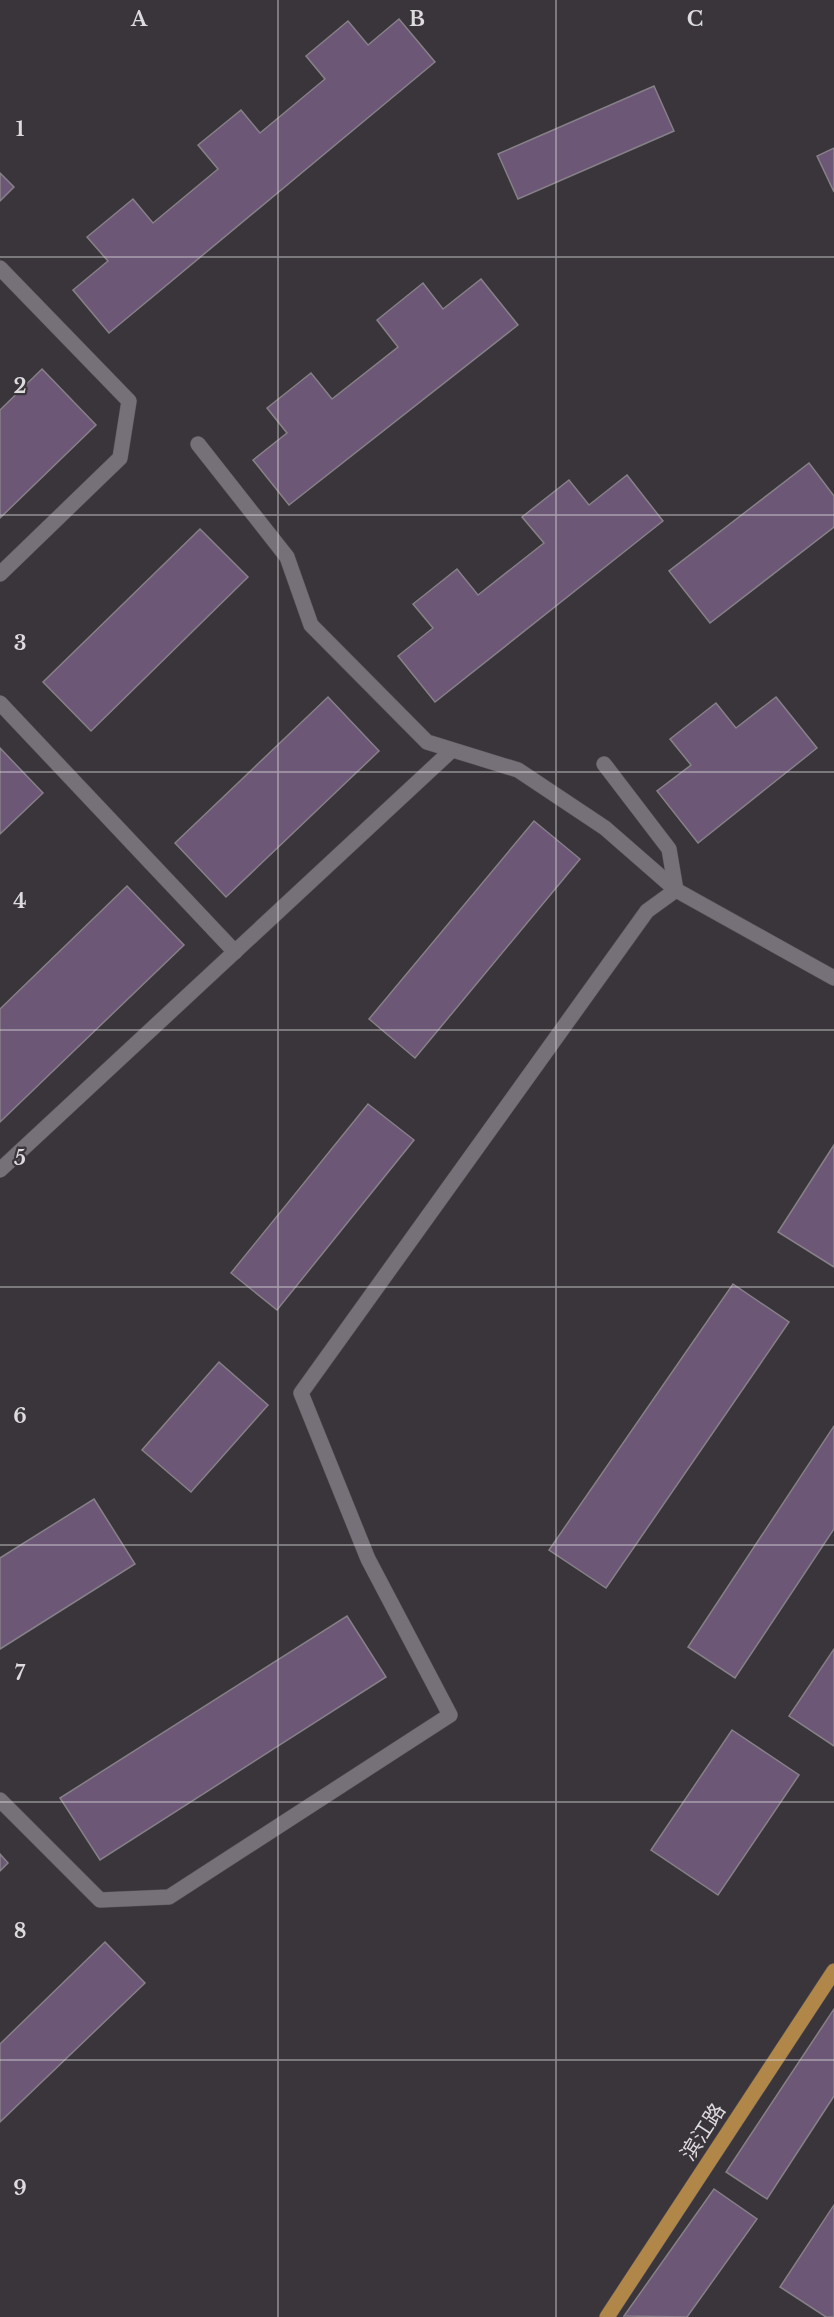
<svg xmlns="http://www.w3.org/2000/svg" width="834" height="2317" font-family="'Libre Baskerville','Noto Sans SC',serif">
	<style>
		.building { fill: #6d5776; stroke: #868188; stroke-width: 1.5 }
		.lines { fill: none; stroke-linecap: round; stroke-linejoin: round }
		.minor-casing { stroke: #555156; stroke-width: 16 }
		.major-casing { stroke: #555156; stroke-width: 16 }
		.minor { stroke: #767178; stroke-width: 15 }
		.major { stroke: #b18749; stroke-width: 15 }
		.grid { fill: none; stroke: #dddbde; stroke-width: 1.5; stroke-opacity: 0.55 }
		.labels { text-anchor: middle; stroke-width: 4.5; stroke-linejoin: round; paint-order: stroke }
		.street-label { font-size: 21px; fill: #dddbde; stroke: #39353a }
		.grid-label { font-size: 20px; text-anchor: middle; font-weight: bold; fill: #dddbde; stroke: #39353a; stroke-width: 4.5; stroke-linejoin: round; paint-order: stroke }
	</style>
	<rect width="100%" height="100%" fill="#39353a"/>
	<g class="building">
		<polygon points="399,19 435,62 109,333 73,290 108,261 87,237 133,199 153,223 218,169 198,145 241,110 260,133 325,79 306,56 348,21 368,45"/>
		<polygon points="654,86 674,131 518,199 498,154"/>
		<polygon points="834,148 834,192 817,156"/>
		<polygon points="0,173 14,187 0,201"/>
		<polygon points="481,279 518,325 289,505 253,460 287,433 267,408 311,373 332,399 398,347 377,320 423,283 443,309"/>
		<polygon points="42,369 96,425 0,518 0,410"/>
		<polygon points="809,463 834,496 834,527 710,623 669,571"/>
		<polygon points="627,475 663,521 435,702 398,656 433,628 413,604 457,569 478,595 544,543 522,517 569,480 589,505"/>
		<polygon points="200,529 248,577 91,731 43,682"/>
		<polygon points="328,697 379,751 226,897 175,843"/>
		<polygon points="776,697 817,748 698,843 657,791 691,765 670,739 716,703 736,728"/>
		<polygon points="0,748 43,793 0,834"/>
		<polygon points="534,821 580,859 415,1058 369,1019"/>
		<polygon points="127,886 184,945 0,1122 0,1009"/>
		<polygon points="368,1104 414,1140 277,1310 231,1273"/>
		<polygon points="834,1145 834,1267 778,1232"/>
		<polygon points="733,1284 789,1322 606,1588 549,1550"/>
		<polygon points="219,1362 268,1405 191,1492 142,1450"/>
		<polygon points="834,1426 834,1529 735,1678 688,1647"/>
		<polygon points="94,1499 135,1564 0,1649 0,1558"/>
		<polygon points="347,1616 386,1677 100,1860 60,1798"/>
		<polygon points="834,1649 834,1746 789,1716"/>
		<polygon points="732,1730 799,1775 718,1895 651,1850"/>
		<polygon points="0,1854 8,1863 0,1871"/>
		<polygon points="105,1942 145,1983 0,2122 0,2044"/>
		<polygon points="834,2009 834,2096 767,2199 726,2172"/>
		<polygon points="714,2189 757,2219 687,2317 624,2316"/>
		<polygon points="834,2205 834,2317 826,2317 780,2287"/>
	</g>
	<g class="lines">
		<g class="minor-casing">
			<g id="minor">
				<polyline points="0,268 129,401 120,458 0,574"/>
				<polyline points="198,444 287,557 311,625 427,742 518,770 605,828 676,890 834,978"/>
				<polyline points="0,703 235,952"/>
				<polyline points="0,1170 452,750"/>
				<polyline points="0,1800 100,1900 169,1897 450,1715 368,1559 301,1393 647,911 676,890 669,849 604,764"/>
			</g>
		</g>
		<g class="major-casing">
			<polyline id="major" points="607,2317 834,1971"/>
		</g>
		<use href="#minor" class="minor"/>
		<use href="#major" class="major"/>
	</g>
	<path class="grid" d="M278 0V2317M556 0V2317M0 257H834M0 515H834M0 772H834M0 1030H834M0 1287H834M0 1545H834M0 1802H834M0 2060H834"/>
	<g class="labels">
		<g class="street-label">
			<text transform="translate(703 2132) rotate(-57)" y="7">滨江路</text>
		</g>
	</g>
	<g class="grid-label">
		<text x="139" y="26">A</text>
		<text x="417" y="26">B</text>
		<text x="695" y="26">C</text>
		<text x="20" y="136">1</text>
		<text x="20" y="393">2</text>
		<text x="20" y="650">3</text>
		<text x="20" y="908">4</text>
		<text x="20" y="1165">5</text>
		<text x="20" y="1423">6</text>
		<text x="20" y="1680">7</text>
		<text x="20" y="1938">8</text>
		<text x="20" y="2195">9</text>
	</g>
</svg>
